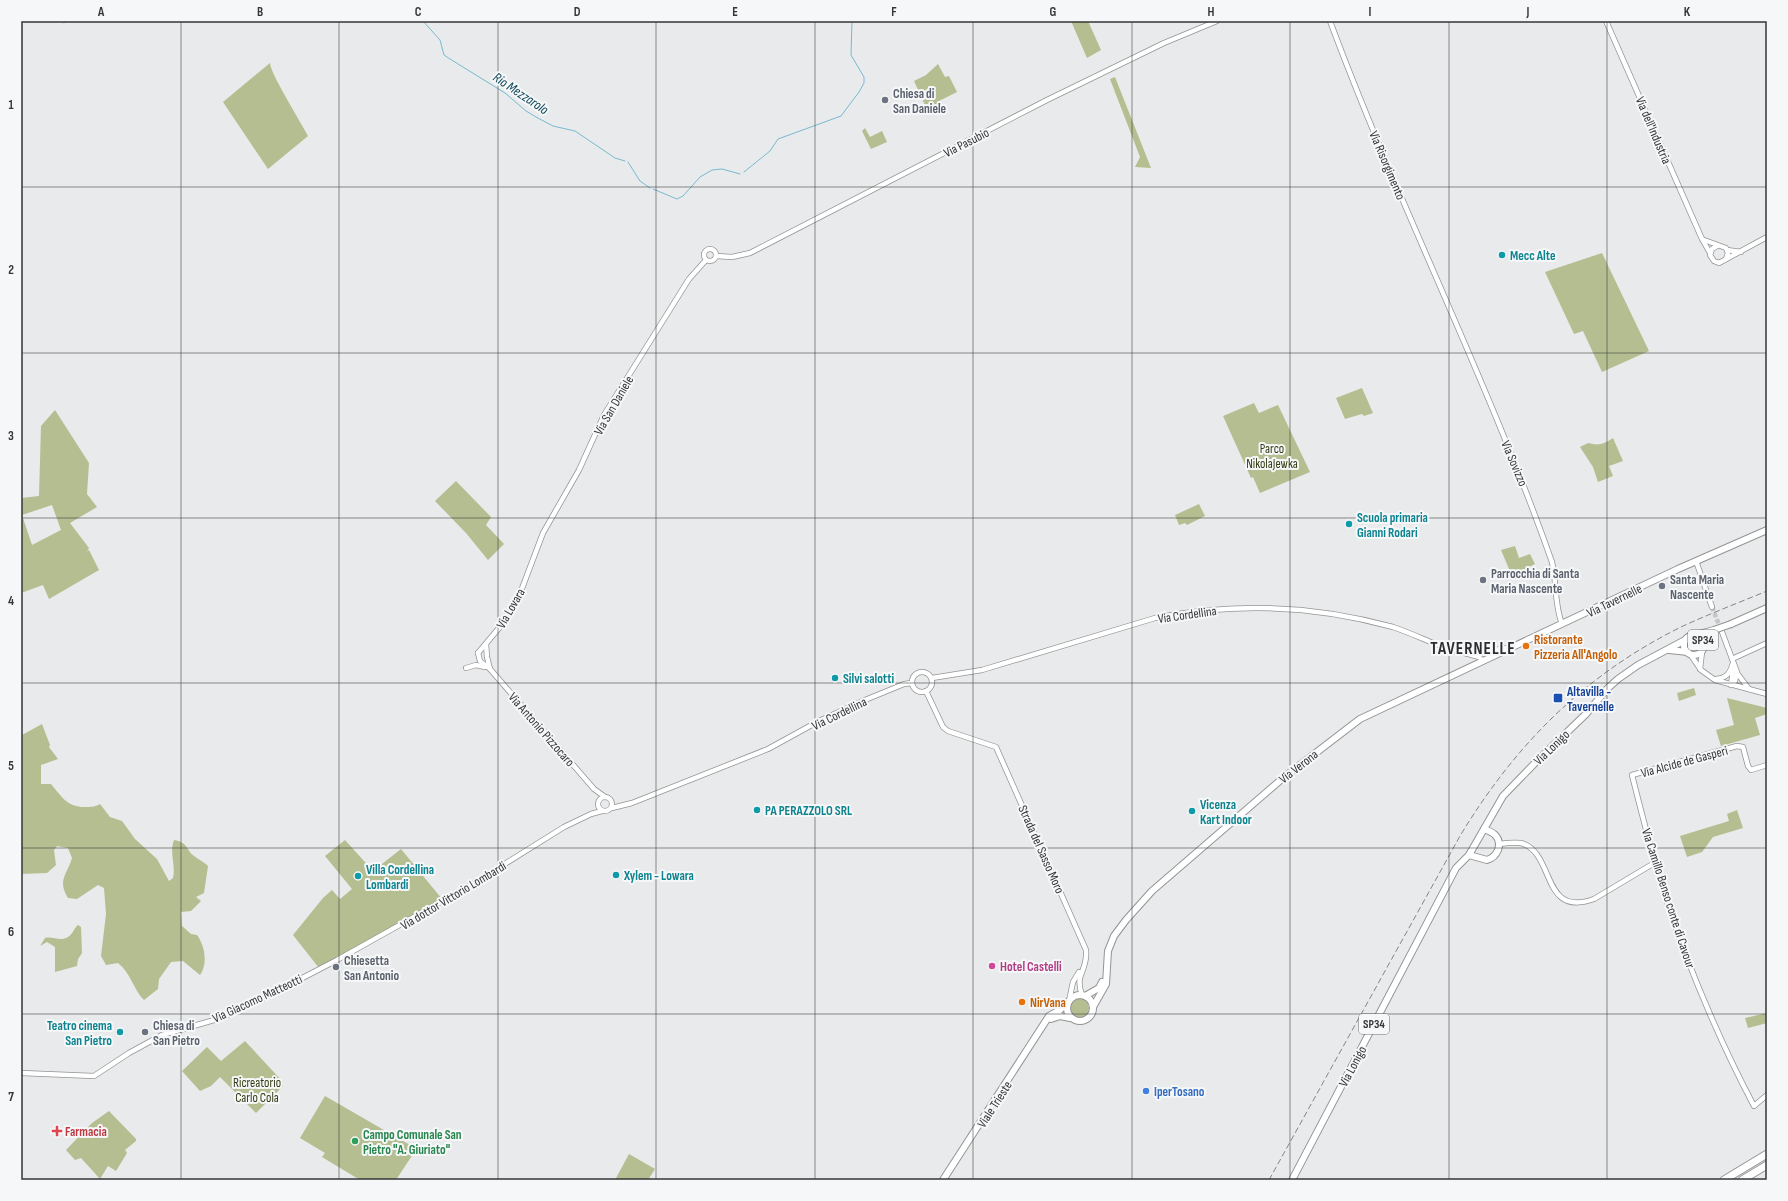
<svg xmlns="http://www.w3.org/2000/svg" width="1788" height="1201" font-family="'Sofia Sans Condensed',sans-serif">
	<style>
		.green { fill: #b4be90; fill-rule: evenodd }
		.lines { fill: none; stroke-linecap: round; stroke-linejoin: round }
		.stream { stroke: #78b9d1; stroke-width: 1 }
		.minor-tunnel { stroke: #c5c6c7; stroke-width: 4.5; stroke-dasharray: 4.5 2; stroke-linecap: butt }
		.minor-casing { stroke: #939495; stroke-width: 6 }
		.major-casing { stroke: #939495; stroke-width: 8 }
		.highway-casing { stroke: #939495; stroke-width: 9 }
		.minor { stroke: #fff; stroke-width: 4.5 }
		.major { stroke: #fff; stroke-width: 6 }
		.highway { stroke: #fff; stroke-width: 7 }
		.rail { stroke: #848585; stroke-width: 1; stroke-dasharray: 6 3; stroke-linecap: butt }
		.major-bridge-casing { stroke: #939495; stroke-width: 8; stroke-linecap: butt }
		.major-bridge { stroke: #fff; stroke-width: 6 }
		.grid { fill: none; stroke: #353636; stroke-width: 1; stroke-opacity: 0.55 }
		.worship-dot { fill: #6b7280; stroke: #f6f7f8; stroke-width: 1.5 }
		.culture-dot { fill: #0f9aa8; stroke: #f6f7f8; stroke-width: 1.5 }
		.food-dot { fill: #e8710a; stroke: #f6f7f8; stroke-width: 1.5 }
		.transit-dot { fill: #1a4fb4; stroke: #f6f7f8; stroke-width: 1.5 }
		.hotel-dot { fill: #d1479c; stroke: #f6f7f8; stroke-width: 1.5 }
		.shop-dot { fill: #3f7fe0; stroke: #f6f7f8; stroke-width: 1.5 }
		.health-dot { fill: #e0444e; stroke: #f6f7f8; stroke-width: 1.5 }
		.leisure-dot { fill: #2e9e5b; stroke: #f6f7f8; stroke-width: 1.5 }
		.labels { text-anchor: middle; stroke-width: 4; stroke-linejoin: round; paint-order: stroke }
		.shield { fill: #f6f7f8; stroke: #6f7070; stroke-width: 1 }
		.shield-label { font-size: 12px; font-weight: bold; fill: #353636 }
		.worship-label { font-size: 13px; font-weight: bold; fill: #5b616d; stroke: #f6f7f8; text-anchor: start }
		.street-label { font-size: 13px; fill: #353636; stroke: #f6f7f8 }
		.culture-label { font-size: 13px; font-weight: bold; fill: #0d838f; stroke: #f6f7f8; text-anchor: start }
		.park-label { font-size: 13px; fill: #343b11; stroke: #f6f7f8 }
		.food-label { font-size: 13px; font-weight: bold; fill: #c56008; stroke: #f6f7f8; text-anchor: start }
		.transit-label { font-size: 13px; font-weight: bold; fill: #164399; stroke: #f6f7f8; text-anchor: start }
		.hotel-label { font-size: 13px; font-weight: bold; fill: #b23c85; stroke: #f6f7f8; text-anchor: start }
		.shop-label { font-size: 13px; font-weight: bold; fill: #366cbe; stroke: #f6f7f8; text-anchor: start }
		.health-label { font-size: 13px; font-weight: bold; fill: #be3a42; stroke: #f6f7f8; text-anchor: start }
		.leisure-label { font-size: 13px; font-weight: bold; fill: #27864d; stroke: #f6f7f8; text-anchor: start }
		.water-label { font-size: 14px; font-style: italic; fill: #11495b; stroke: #f6f7f8 }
		.district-label { font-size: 17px; font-weight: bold; letter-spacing: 1px; fill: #2c2d2e; stroke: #f6f7f8 }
		.neatline { fill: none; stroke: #353636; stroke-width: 1.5 }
		.grid-label { font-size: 13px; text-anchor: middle; font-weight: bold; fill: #353636 }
	</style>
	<rect width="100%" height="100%" fill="#e9eaeb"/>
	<g class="green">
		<polygon points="1071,21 1088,21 1101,50 1087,58"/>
		<path d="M270 63C270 73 302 124 308 136L268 169 223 102Z"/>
		<polygon points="938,64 945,77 949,76 957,92 939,101 942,108 929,114 914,81 926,75"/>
		<polygon points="1115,77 1151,168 1135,167 1140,157 1110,79"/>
		<polygon points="865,128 870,137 882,131 887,142 871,149 862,131"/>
		<polygon points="1602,253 1649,351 1602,372 1583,331 1574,334 1545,272"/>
		<polygon points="1362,388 1373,413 1364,416 1362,414 1345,419 1336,398"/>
		<polygon points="1254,403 1259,413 1278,405 1310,472 1260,493 1253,477 1251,478 1223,416"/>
		<path d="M55 410 89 463 87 494 97 507 70 523 89 548 87 552 89 550 99 570 49 599 43 585 21 593V498L39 496 41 426ZM52 505 61 530 32 545 22 515Z"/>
		<path d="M1613 438 1623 461 1609 466 1613 476 1598 482 1593 467 1580 447 1588 443C1599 446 1604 444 1613 438Z"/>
		<polygon points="456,481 491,517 486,525 504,544 488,560 466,533 435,501"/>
		<polygon points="1199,504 1205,516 1187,525 1185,523 1179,525 1175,515"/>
		<polygon points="1515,546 1519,558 1530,554 1535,564 1512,576 1501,550"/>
		<polygon points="1694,688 1696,695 1679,701 1677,693"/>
		<polygon points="1727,698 1767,708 1767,714 1755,718 1760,735 1721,746 1716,730 1734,725"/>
		<path d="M42 724 50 745 49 747 58 759 41 765V784H51C62 797 67 807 85 807 91 807 95 807 100 804L110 817 122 821 135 839 157 859 169 881 173 878C176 865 169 853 174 840 188 842 186 850 194 856 199 860 203 861 208 866L204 893 196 897 201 901 191 911 181 912 182 926 191 934 197 935C205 946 208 964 200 975L183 961 171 962 159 979 158 989 144 1000C133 989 131 973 118 963L106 965 101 956 106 914 104 888 98 885 77 899 68 898C57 880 67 875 72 858L68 848 57 846 54 850 56 865 47 873 21 874V729L22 735Z"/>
		<polygon points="1737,810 1743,828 1713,837 1702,852 1687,857 1680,836 1729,821 1727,814"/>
		<polygon points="345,840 373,871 401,849 442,899 362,945 319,968 293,935 323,898 332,890 340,899 352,889 325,856"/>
		<path d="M78 925 81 927 82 953 78 959 77 966 55 972V947L47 942 40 946 45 938C53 936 60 942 68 937 73 934 74 928 78 925Z"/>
		<circle cx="1079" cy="1008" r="10"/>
		<polygon points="1767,1013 1767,1023 1748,1028 1745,1018"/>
		<polygon points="245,1041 283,1082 281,1084 283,1086 256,1113 220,1077 211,1086 200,1091 182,1071 207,1047 221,1061"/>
		<polygon points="325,1096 410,1145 410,1148 415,1151 396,1180 360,1180 322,1157 325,1153 300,1138"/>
		<polygon points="109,1111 136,1139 136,1141 125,1150 127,1153 116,1171 108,1166 100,1179 81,1158 75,1160 66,1150 92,1123"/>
		<polygon points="629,1154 655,1169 648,1180 615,1180"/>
	</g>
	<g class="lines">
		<g class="stream">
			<polyline points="423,21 440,40 444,55 450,59 505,93 526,111 536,117 553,126 575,131 615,158 625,161"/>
			<polyline points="64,23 66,21"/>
			<polyline points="628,162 640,181 650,188"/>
			<polyline points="744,172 770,151 778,139 841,116 859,92 864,83 864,77 851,55 852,21"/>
			<polyline points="653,189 677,199 683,196 700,177 712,170 722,169 740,174"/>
			<polyline points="21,361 22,360"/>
		</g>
		<polyline class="minor-tunnel" points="1712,607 1721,630"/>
		<g class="minor-casing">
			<g id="minor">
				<path d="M1330 21C1398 204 1487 378 1552 562 1557 583 1554 604 1562 624"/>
				<polyline points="1606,21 1702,239 1710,253"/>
				<polyline points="1704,240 1726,248 1728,253 1726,259"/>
				<polyline points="1717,246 1712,249 1710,255 1714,261 1719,263 1767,237"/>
				<circle cx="710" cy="255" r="6"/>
				<polyline points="1727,250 1741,252"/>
				<polyline points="716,256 732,257 750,253 1047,100 1164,43 1217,21"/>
				<polyline points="1696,561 1712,607"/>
				<polyline points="1722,632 1737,672 1735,681 1731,685"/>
				<polyline points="486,644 487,657 490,669"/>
				<polyline points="1467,651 1488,651 1508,648"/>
				<polyline points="478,653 499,628 509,612 521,591 543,533 579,470 604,415 689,279 706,260"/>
				<polyline points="478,653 480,661 490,669 594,789 605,797"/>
				<polyline points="1690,654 1701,670 1715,680 1767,694"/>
				<polyline points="1732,659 1767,643"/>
				<polyline points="466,668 476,665 485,667"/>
				<polyline points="1700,669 1702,652"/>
				<circle cx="922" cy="682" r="10"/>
				<polyline points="1737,673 1749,689"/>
				<path d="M932 678 982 670 1155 618C1235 602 1314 605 1393 627 1408 632 1423 639 1438 645 1451 650 1465 653 1479 657L1483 661"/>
				<path d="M1716 679C1727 678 1730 673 1733 663"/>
				<polyline points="1731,685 1733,669"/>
				<path d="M926 691 943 727 948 731 996 747 1086 950C1088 972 1074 973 1082 995"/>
				<path d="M1767 765 1751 770 1748 766 1743 747 1737 746 1632 775C1647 835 1663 896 1685 953 1705 1005 1728 1057 1754 1106L1767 1095"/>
				<circle cx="605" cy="804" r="7"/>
				<polyline points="612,808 632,803 768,749 819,721 865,700 904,684 912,683"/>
				<path d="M1499 844C1506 843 1514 842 1521 843 1556 853 1540 918 1594 899L1656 862"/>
				<polyline points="1069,1001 1073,982 1079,972"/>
				<polyline points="21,1073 94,1076 129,1053 162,1035 221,1018 260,1000 337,960 471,885 564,827 591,814 602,811"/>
			</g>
		</g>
		<g class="major-casing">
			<g id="major">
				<polyline points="1731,624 1767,608"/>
				<polyline points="1695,635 1714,630"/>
				<circle cx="1694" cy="645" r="10"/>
				<polyline points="1669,650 1688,652"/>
				<path d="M1469 855 1487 860C1497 857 1503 845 1496 836 1493 832 1489 831 1484 829"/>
				<circle cx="1080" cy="1008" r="13"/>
				<polyline points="1085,996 1099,988 1102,982"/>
				<polyline points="1093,1007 1106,984 1108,951 1114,936 1126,920 1152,891 1283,778 1360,719 1678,569 1767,530"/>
				<polyline points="1051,1019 1060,1016 1070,1018"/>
				<polyline points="943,1180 1049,1016 1060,1010 1068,1002"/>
				<polyline points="1292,1180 1456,868 1469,855 1503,796 1536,762 1586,714 1608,688 1618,679 1638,665 1687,639"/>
			</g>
		</g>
		<g class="highway-casing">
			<g id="highway">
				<polyline points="1724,1180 1767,1154"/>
				<polyline points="1742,1180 1767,1165"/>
			</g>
		</g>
		<use href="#minor" class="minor"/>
		<use href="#major" class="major"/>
		<use href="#highway" class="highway"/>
		<path class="rail" d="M1269 1180 1460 836C1515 745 1584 675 1681 627 1709 614 1738 603 1767 591"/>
		<g class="major-bridge-casing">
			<polyline id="major-bridge" points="1714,630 1731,624"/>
		</g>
		<use href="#major-bridge" class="major-bridge"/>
	</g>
	<path class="grid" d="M181 21V1180M339 21V1180M498 21V1180M656 21V1180M815 21V1180M973 21V1180M1132 21V1180M1290 21V1180M1449 21V1180M1607 21V1180M21 187H1767M21 353H1767M21 518H1767M21 683H1767M21 848H1767M21 1014H1767"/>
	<g class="worship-dot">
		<circle cx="885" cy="100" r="4"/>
		<circle cx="1483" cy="580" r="4"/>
		<circle cx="1662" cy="586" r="4"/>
		<circle cx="336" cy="967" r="4"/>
		<circle cx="145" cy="1032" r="4"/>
	</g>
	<g class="culture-dot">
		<circle cx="1502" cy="255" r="4"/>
		<circle cx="1349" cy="524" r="4"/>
		<circle cx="835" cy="678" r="4"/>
		<circle cx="757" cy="810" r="4"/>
		<circle cx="1192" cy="811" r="4"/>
		<circle cx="616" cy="875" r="4"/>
		<circle cx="358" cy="876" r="4"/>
		<circle cx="120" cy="1032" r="4"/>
	</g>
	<g class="food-dot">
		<circle cx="1526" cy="646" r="4"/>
		<circle cx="1022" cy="1002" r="4"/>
	</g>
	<rect class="transit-dot" x="1553" y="693" width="10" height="10" rx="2"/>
	<circle class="hotel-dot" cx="992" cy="966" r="4"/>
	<circle class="shop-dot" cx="1146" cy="1091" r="4"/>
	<path class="health-dot" d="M55 1125h4v4h4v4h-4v4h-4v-4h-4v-4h4z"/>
	<circle class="leisure-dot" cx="355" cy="1141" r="4"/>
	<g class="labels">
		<g class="shield">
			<rect x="1688" y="630" width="30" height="20" rx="3"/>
			<rect x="1359" y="1014" width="30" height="20" rx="3"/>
		</g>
		<g class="shield-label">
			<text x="1703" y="644">SP34</text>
			<text x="1374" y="1028">SP34</text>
		</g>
		<g class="worship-label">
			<text x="893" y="98">Chiesa di<tspan x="893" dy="15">San Daniele</tspan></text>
			<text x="1491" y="578">Parrocchia di Santa<tspan x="1491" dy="15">Maria Nascente</tspan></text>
			<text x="1670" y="584">Santa Maria<tspan x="1670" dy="15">Nascente</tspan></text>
			<text x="344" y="965">Chiesetta<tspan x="344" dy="15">San Antonio</tspan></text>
			<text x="153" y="1030">Chiesa di<tspan x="153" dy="15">San Pietro</tspan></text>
		</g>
		<g class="street-label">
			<text transform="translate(1654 130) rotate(67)" y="5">Via dell'Industria</text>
			<text transform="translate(966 142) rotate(-27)" y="5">Via Pasubio</text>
			<text transform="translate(1388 165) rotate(67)" y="5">Via Risorgimento</text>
			<text transform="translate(613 405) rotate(-60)" y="5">Via San Daniele</text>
			<text transform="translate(1515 463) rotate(67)" y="5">Via Sovizzo</text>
			<text transform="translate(1614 600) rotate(-26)" y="5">Via Tavernelle</text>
			<text transform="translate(510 608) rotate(-60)" y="5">Via Lovara</text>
			<text transform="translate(1187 614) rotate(-8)" y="5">Via Cordellina</text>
			<text transform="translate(839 713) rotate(-26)" y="5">Via Cordellina</text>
			<text transform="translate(542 729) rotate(49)" y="5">Via Antonio Pizzocaro</text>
			<text transform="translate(1551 747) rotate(-44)" y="5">Via Lonigo</text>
			<text transform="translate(1684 761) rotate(-15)" y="5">Via Alcide de Gasperi</text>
			<text transform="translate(1298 766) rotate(-38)" y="5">Via Verona</text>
			<text transform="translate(1042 849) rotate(66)" y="5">Strada del Sasso Moro</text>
			<text transform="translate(453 895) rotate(-31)" y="5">Via dottor Vittorio Lombardi</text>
			<text transform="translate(1669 898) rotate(72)" y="5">Via Camillo Benso conte di Cavour</text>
			<text transform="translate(257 998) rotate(-25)" y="5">Via Giacomo Matteotti</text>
			<text transform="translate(1352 1066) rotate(-62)" y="5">Via Lonigo</text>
			<text transform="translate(994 1104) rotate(-57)" y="5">Viale Trieste</text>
		</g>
		<g class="culture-label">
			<text x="1510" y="260">Mecc Alte</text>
			<text x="1357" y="522">Scuola primaria<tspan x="1357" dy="15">Gianni Rodari</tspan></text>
			<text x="843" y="683">Silvi salotti</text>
			<text x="1200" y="809">Vicenza<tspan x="1200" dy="15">Kart Indoor</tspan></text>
			<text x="765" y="815">PA PERAZZOLO SRL</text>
			<text x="366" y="874">Villa Cordellina<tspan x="366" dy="15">Lombardi</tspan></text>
			<text x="624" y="880">Xylem - Lowara</text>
			<text x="112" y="1030" text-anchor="end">Teatro cinema<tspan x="112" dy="15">San Pietro</tspan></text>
		</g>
		<g class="park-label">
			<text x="1272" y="453">Parco<tspan x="1272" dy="15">NikolaJewka</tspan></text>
			<text x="257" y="1087">Ricreatorio<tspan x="257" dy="15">Carlo Cola</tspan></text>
		</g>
		<g class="food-label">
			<text x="1534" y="644">Ristorante<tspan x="1534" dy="15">Pizzeria All'Angolo</tspan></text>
			<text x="1030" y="1007">NirVana</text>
		</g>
		<g class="transit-label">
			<text x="1567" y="696">Altavilla -<tspan x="1567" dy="15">Tavernelle</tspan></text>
		</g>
		<g class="hotel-label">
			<text x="1000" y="971">Hotel Castelli</text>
		</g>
		<g class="shop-label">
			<text x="1154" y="1096">IperTosano</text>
		</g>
		<g class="health-label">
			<text x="65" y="1136">Farmacia</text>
		</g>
		<g class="leisure-label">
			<text x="363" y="1139">Campo Comunale San<tspan x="363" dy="15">Pietro "A. Giuriato"</tspan></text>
		</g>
		<g class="water-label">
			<text transform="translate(521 93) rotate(34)" y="5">Rio Mezzarolo</text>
		</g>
		<g class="district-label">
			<text x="1473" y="654">TAVERNELLE</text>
		</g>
	</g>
	<rect width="1788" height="1201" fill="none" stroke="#f6f7f8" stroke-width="44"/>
	<rect x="22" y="22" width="1744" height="1157" class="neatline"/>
	<g class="grid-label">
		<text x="101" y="16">A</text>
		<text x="260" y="16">B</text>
		<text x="418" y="16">C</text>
		<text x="577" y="16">D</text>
		<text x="735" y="16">E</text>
		<text x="894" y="16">F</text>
		<text x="1053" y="16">G</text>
		<text x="1211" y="16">H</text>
		<text x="1370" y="16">I</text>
		<text x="1528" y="16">J</text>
		<text x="1687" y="16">K</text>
		<text x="11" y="109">1</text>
		<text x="11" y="274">2</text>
		<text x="11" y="440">3</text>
		<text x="11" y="605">4</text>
		<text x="11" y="770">5</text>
		<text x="11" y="936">6</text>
		<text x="11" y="1101">7</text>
	</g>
</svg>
